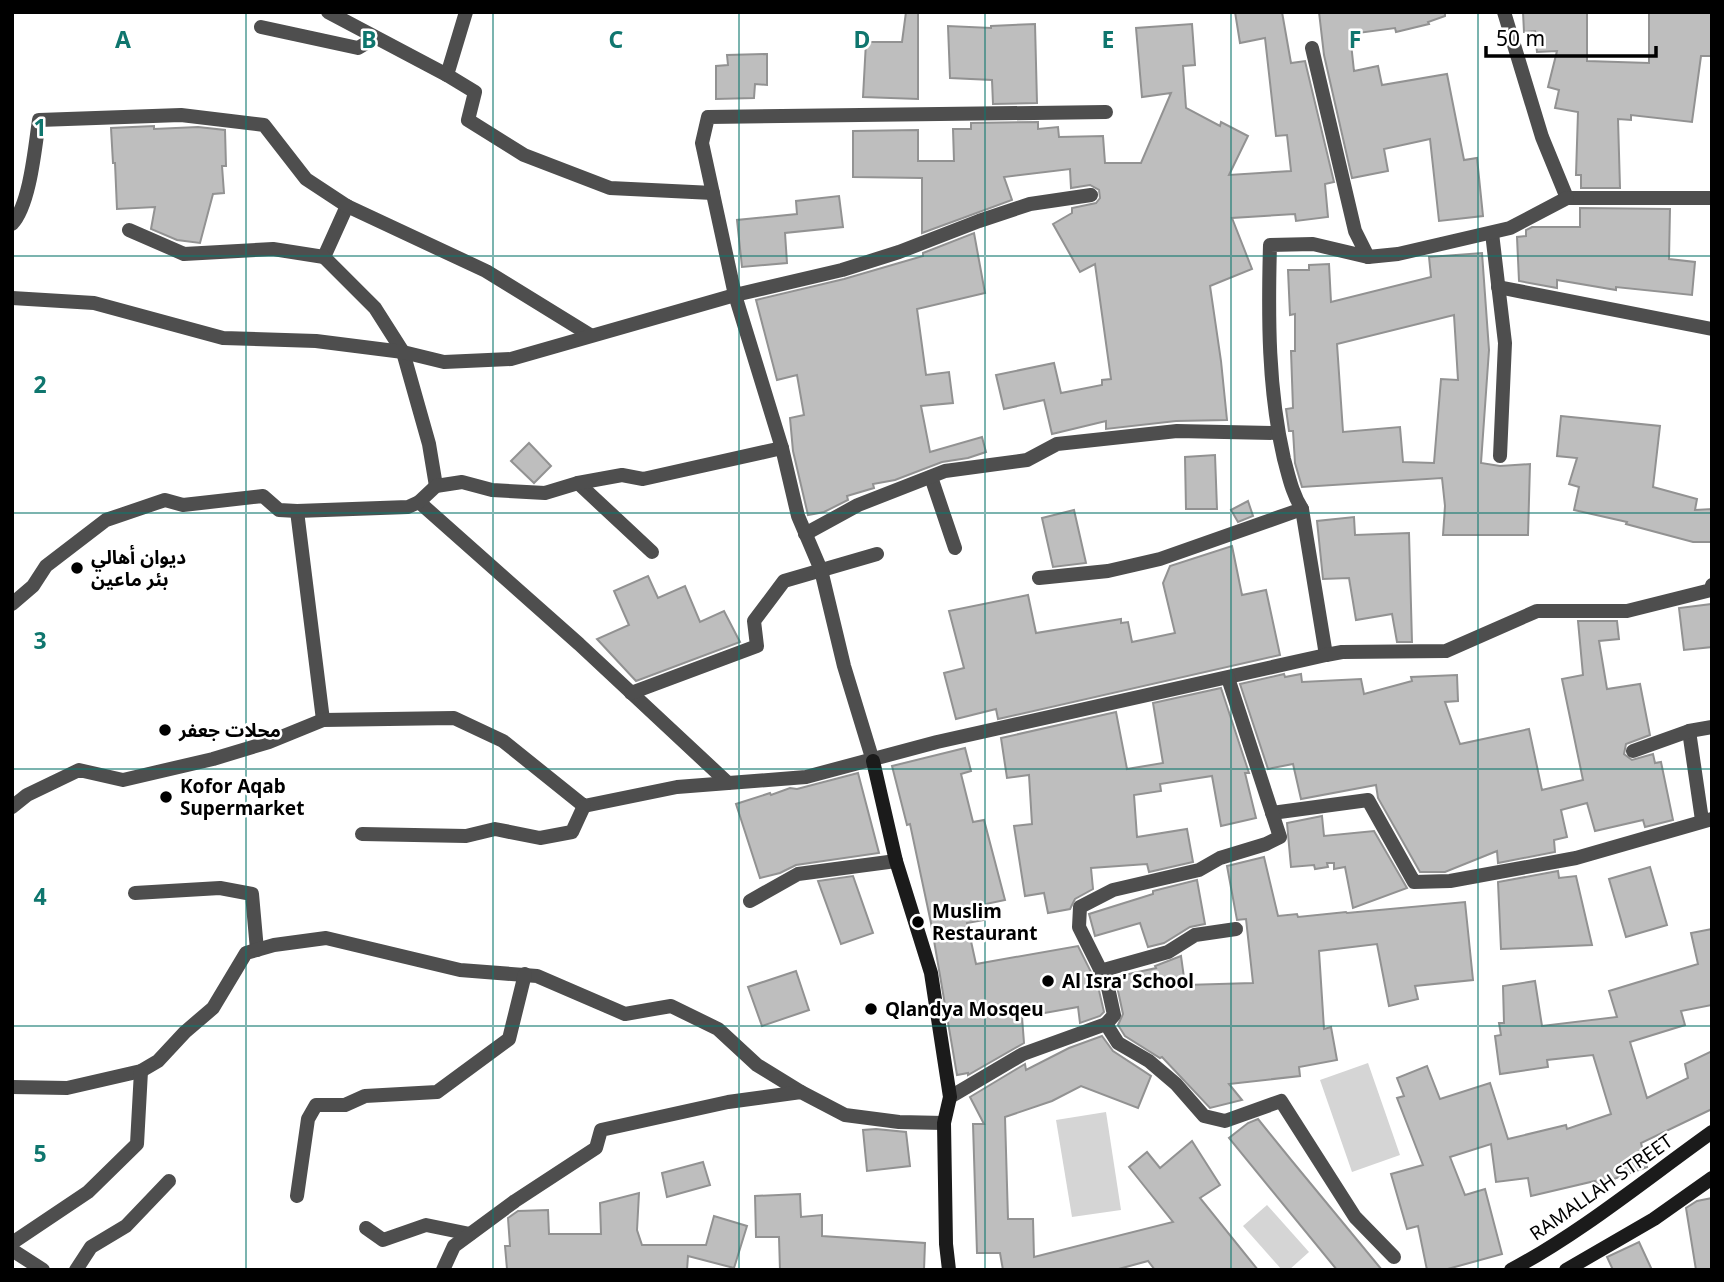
<svg xmlns="http://www.w3.org/2000/svg" width="1724" height="1282" font-family="'Noto Sans','Noto Sans Arabic',sans-serif">
	<style>
		.green { fill: #d5d5d5 }
		.building { fill: #bebebe; stroke: #929292; stroke-width: 2; fill-rule: evenodd }
		.lines { fill: none; stroke-linecap: round; stroke-linejoin: round }
		.street { stroke: #4e4e4e; stroke-width: 14 }
		.secondary { stroke: #1b1b1b; stroke-width: 14 }
		.grid { fill: none; stroke: #0f766e; stroke-width: 2; stroke-opacity: 0.55 }
		.poi-dot { fill: #000; stroke: #fff; stroke-width: 2.5 }
		.labels { text-anchor: middle; stroke-width: 5; stroke-linejoin: round; paint-order: stroke }
		.poi-label { font-size: 19px; font-weight: bold; fill: #000; stroke: #fff; text-anchor: start }
		.street-label { font-size: 19px; fill: #000; stroke: #fff }
		.grid-label { font-size: 23px; text-anchor: middle; font-weight: bold; fill: #0f766e; stroke: #fff; stroke-width: 5; stroke-linejoin: round; paint-order: stroke }
	</style>
	<rect width="100%" height="100%" fill="#fff"/>
	<g class="green">
		<polygon points="1368,1063 1400,1155 1352,1172 1320,1080"/>
		<polygon points="1106,1112 1121,1210 1072,1217 1056,1120"/>
		<polygon points="1267,1205 1309,1252 1289,1270 1282,1270 1243,1226"/>
	</g>
	<g class="building">
		<polygon points="906,12 918,12 918,99 863,97 866,42 902,42"/>
		<polygon points="1235,12 1282,12 1291,63 1305,61 1334,182 1325,184 1328,217 1296,221 1295,214 1232,218 1252,269 1210,286 1221,361 1227,420 1176,421 1106,429 1106,421 1052,434 1044,400 1004,409 996,375 1054,363 1061,393 1102,385 1102,380 1111,379 1095,264 1080,272 1053,224 1072,213 1072,208 1096,203 1100,198 1099,190 1090,185 1071,188 1070,169 1004,177 1012,200 922,233 922,178 853,177 853,131 918,130 918,161 954,161 953,129 971,129 971,123 1038,122 1038,129 1058,127 1059,137 1103,136 1105,163 1141,163 1171,93 1142,97 1136,28 1192,24 1195,65 1183,66 1186,108 1220,126 1221,122 1248,136 1229,175 1291,171 1287,135 1276,136 1265,38 1240,43"/>
		<polygon points="1319,12 1445,12 1445,16 1428,22 1429,24 1396,32 1395,28 1350,34 1354,71 1378,66 1382,85 1447,74 1464,160 1477,158 1483,216 1439,221 1430,139 1384,149 1388,171 1352,178 1324,55"/>
		<polygon points="1523,12 1587,12 1587,61 1649,63 1649,12 1712,12 1712,56 1701,56 1692,122 1631,115 1631,120 1618,119 1620,188 1581,188 1581,175 1576,175 1578,112 1555,108 1559,90 1548,87 1557,51 1537,52 1535,31 1524,32"/>
		<polygon points="1035,24 1037,103 993,104 992,80 950,78 948,26 991,28 991,26"/>
		<polygon points="767,54 767,85 755,84 754,98 716,99 716,66 728,65 727,55"/>
		<polygon points="154,126 154,129 198,127 225,130 226,166 222,166 224,193 213,194 200,243 177,240 151,229 155,207 117,209 115,163 113,163 111,128"/>
		<polygon points="839,196 843,227 785,233 787,263 742,267 737,220 797,214 796,201"/>
		<polygon points="1580,208 1670,209 1669,259 1695,262 1692,295 1616,287 1616,290 1557,280 1557,288 1519,281 1517,237 1526,236 1526,230 1532,227 1580,227"/>
		<polygon points="974,233 985,293 917,309 926,375 949,372 953,403 921,406 930,452 982,437 986,452 968,458 942,462 895,480 873,484 874,488 847,496 848,500 824,512 808,515 793,451 790,418 804,415 797,375 777,380 756,300 844,279 923,256 923,253"/>
		<path d="M1482 253 1489 350 1481 463 1500 466 1530 464 1528 535H1443L1445 506 1442 478 1302 487 1295 463 1293 431H1289L1286 409 1293 408 1291 351H1295V314L1290 315 1288 270H1309V265L1329 264 1331 302 1431 277 1429 257ZM1454 315 1458 380 1441 379 1434 463 1403 462 1400 427 1343 432 1337 344Z"/>
		<polygon points="1561,416 1660,426 1653,487 1697,499 1695,510 1712,509 1712,542 1693,542 1626,524 1627,522 1574,510 1579,487 1569,484 1577,458 1557,456"/>
		<polygon points="529,443 551,466 534,483 511,461"/>
		<polygon points="1215,455 1217,509 1186,509 1185,457"/>
		<polygon points="1248,501 1253,516 1238,522 1231,510"/>
		<polygon points="1074,510 1086,563 1053,567 1042,518"/>
		<polygon points="1354,517 1355,535 1409,533 1412,642 1397,642 1392,614 1356,620 1349,578 1323,579 1317,521"/>
		<polygon points="1232,546 1242,595 1266,590 1280,655 998,719 996,709 956,719 944,673 964,668 949,611 1028,595 1036,633 1121,619 1121,623 1128,622 1132,642 1175,633 1163,583 1170,566"/>
		<polygon points="648,576 658,598 685,586 700,622 724,611 740,642 636,681 597,639 629,625 614,591"/>
		<polygon points="1712,604 1712,647 1684,650 1679,608"/>
		<polygon points="1578,621 1617,621 1619,639 1599,641 1607,689 1640,684 1650,735 1626,744 1624,754 1632,760 1653,754 1655,763 1661,762 1673,820 1645,827 1643,820 1595,831 1587,803 1561,810 1567,837 1554,840 1555,852 1498,863 1497,851 1445,872 1420,872 1378,798 1376,785 1301,799 1293,764 1268,769 1240,684 1284,674 1285,677 1301,674 1302,682 1361,679 1364,694 1412,681 1411,677 1457,675 1458,701 1445,702 1460,744 1529,729 1542,790 1583,780 1562,679 1583,675"/>
		<polygon points="1221,688 1249,773 1245,773 1256,818 1221,826 1212,776 1160,784 1161,791 1134,795 1137,837 1187,829 1193,862 1149,872 1147,864 1091,868 1093,889 1075,899 1070,909 1048,913 1044,893 1025,896 1014,826 1032,824 1029,775 1007,778 1001,738 1116,712 1127,769 1163,763 1153,703"/>
		<polygon points="965,748 971,771 961,774 973,822 984,820 1005,900 981,905 984,920 967,923 976,964 1078,946 1098,986 1104,1012 1100,1016 1080,1023 1078,1007 1022,1017 1024,1043 968,1075 968,1073 957,1075 931,923 910,824 907,825 892,766"/>
		<polygon points="858,773 879,853 796,865 780,873 760,878 736,804 770,793 771,795 790,788 797,789"/>
		<polygon points="1322,816 1324,836 1374,831 1407,888 1353,908 1345,867 1334,869 1334,863 1327,863 1328,867 1315,869 1314,865 1291,867 1287,823"/>
		<polygon points="1264,857 1278,916 1297,914 1298,917 1346,912 1347,913 1465,902 1473,980 1415,986 1418,999 1389,1006 1377,944 1319,951 1324,1029 1331,1027 1337,1060 1299,1067 1300,1076 1229,1084 1242,1100 1210,1108 1162,1057 1160,1058 1125,1036 1118,1025 1123,1014 1115,977 1156,968 1155,966 1181,956 1185,985 1253,983 1246,919 1237,920 1227,866"/>
		<polygon points="1650,867 1667,925 1626,937 1609,879"/>
		<polygon points="1558,871 1559,878 1576,876 1592,945 1501,949 1498,882"/>
		<polygon points="853,876 873,933 841,944 818,881"/>
		<polygon points="1197,880 1205,924 1190,927 1164,943 1148,947 1140,923 1095,936 1089,914 1153,894 1153,891"/>
		<polygon points="1712,929 1712,1005 1681,1011 1685,1025 1630,1042 1647,1098 1688,1078 1685,1064 1712,1051 1712,1109 1641,1143 1647,1167 1597,1185 1595,1181 1531,1196 1528,1178 1496,1182 1491,1144 1450,1157 1465,1195 1485,1189 1502,1254 1444,1270 1427,1270 1418,1226 1407,1229 1391,1174 1423,1165 1397,1098 1404,1096 1397,1078 1427,1066 1440,1099 1490,1083 1508,1139 1566,1125 1567,1129 1611,1114 1593,1055 1547,1060 1548,1067 1500,1074 1495,1036 1501,1035 1499,1023 1504,1023 1503,986 1535,981 1542,1026 1617,1017 1609,991 1698,964 1691,933"/>
		<polygon points="796,971 809,1010 762,1026 748,987"/>
		<polygon points="1102,1036 1113,1051 1151,1076 1138,1108 1081,1086 1052,1101 1005,1117 1008,1219 1033,1219 1034,1257 1173,1222 1129,1167 1147,1152 1160,1168 1192,1141 1220,1185 1200,1198 1258,1270 1155,1270 1148,1261 1115,1270 1003,1270 1000,1253 977,1253 973,1124 984,1124 970,1097 1025,1064 1026,1070 1069,1048"/>
		<polygon points="1258,1119 1292,1161 1382,1270 1337,1270 1229,1138 1248,1123"/>
		<polygon points="876,1129 906,1132 910,1166 867,1171 863,1130"/>
		<polygon points="703,1162 710,1185 667,1197 662,1173"/>
		<polygon points="639,1193 637,1230 642,1245 706,1245 714,1216 747,1226 734,1268 688,1256 687,1270 507,1269 505,1246 510,1246 508,1218 518,1211 548,1210 549,1234 601,1234 600,1203"/>
		<polygon points="800,1194 801,1217 822,1215 822,1236 925,1243 924,1270 780,1270 779,1237 756,1237 755,1196"/>
		<polygon points="1712,1198 1712,1270 1696,1270 1686,1208 1697,1201"/>
		<polygon points="1639,1242 1652,1270 1613,1270 1607,1257"/>
	</g>
	<g class="lines">
		<g class="street">
			<polyline points="328,12 447,75"/>
			<polyline points="466,12 447,75 475,92 468,120 524,155 610,188 713,193"/>
			<polyline points="1504,12 1542,137 1567,198 1712,198"/>
			<polyline points="261,27 358,48 375,38"/>
			<polyline points="1312,48 1355,231 1368,257"/>
			<polyline points="347,206 324,257 375,308 403,352 429,444 436,486"/>
			<path d="M12 224C30 205 35 147 39 120L181 115 264 125 306 179 347 206 486 271 590 335"/>
			<polyline points="129,230 184,254 273,249 324,257"/>
			<polyline points="1492,233 1505,343 1500,456"/>
			<polyline points="1498,287 1712,329"/>
			<polyline points="12,298 94,303 223,338 316,341 403,352 444,362 511,359 735,295 842,270 899,252 979,221 1030,204 1091,195"/>
			<polyline points="931,477 955,548"/>
			<polyline points="578,483 652,552"/>
			<polyline points="419,502 579,644 728,783"/>
			<polyline points="297,511 323,720"/>
			<polyline points="805,534 858,505 945,471 1027,460 1057,444 1177,431 1278,433"/>
			<polyline points="1039,578 1108,571 1160,559 1302,509"/>
			<polyline points="12,604 33,586 46,566 106,520 165,500 183,505 263,496 279,510 297,511 408,507 419,502 436,486 462,482 492,490 545,493 578,483 622,475 643,479 782,448"/>
			<path d="M1326 655 1302 509C1292 493 1289 477 1284 459 1268 389 1268 317 1270 245L1313 244 1368 257 1398 254 1510 228 1567 198"/>
			<polyline points="631,693 757,646 754,621 784,581 877,554"/>
			<polyline points="1689,731 1702,820"/>
			<polyline points="1633,751 1689,731 1712,727"/>
			<polyline points="873,761 844,666 821,570 798,516 782,448 735,295 702,143 708,117 1106,112"/>
			<polyline points="12,807 27,795 79,770 123,780 213,759 269,742 323,720 454,718 503,741 584,806 677,787 806,777 937,742 1326,655 1342,652 1446,651 1537,611 1627,611 1711,590 1712,585"/>
			<polyline points="1272,813 1368,800 1414,882 1450,881 1576,858 1712,819"/>
			<polyline points="362,834 466,836 495,829 540,838 572,832 584,806"/>
			<polyline points="135,893 220,888 252,894 257,950"/>
			<polyline points="750,901 798,874 896,861"/>
			<polyline points="1100,971 1168,952 1195,935 1236,929"/>
			<polyline points="1106,1024 1114,1015 1107,983 1079,927 1080,907 1113,890 1199,870 1220,858 1266,844 1280,837 1228,678"/>
			<polyline points="12,1087 67,1088 141,1071 158,1061 185,1032 213,1008 246,953 274,945 326,938 460,970 537,976 625,1014 671,1006 718,1029 757,1065 801,1092"/>
			<polyline points="950,1097 1023,1054 1106,1024 1118,1043 1149,1061 1176,1084 1204,1116 1225,1121 1281,1101 1355,1217 1394,1257"/>
			<polyline points="297,1196 308,1119 316,1105 345,1105 365,1096 437,1092 509,1039 525,974"/>
			<polyline points="366,1228 383,1240 426,1225 470,1234"/>
			<polyline points="12,1243 88,1192 137,1144 141,1071"/>
			<polyline points="12,1250 43,1270"/>
			<polyline points="76,1270 91,1247 126,1226 169,1181"/>
			<polyline points="443,1270 454,1246 515,1201 596,1148 601,1130 728,1102 801,1092 845,1115 899,1122 944,1123"/>
		</g>
		<g class="secondary">
			<polyline points="873,761 896,861 931,973 950,1097 944,1123 946,1244 949,1270"/>
			<path d="M1511 1270C1582 1232 1646 1179 1712 1132"/>
			<polyline points="1566,1270 1654,1219 1712,1178"/>
		</g>
	</g>
	<path class="grid" d="M246 12V1270M493 12V1270M739 12V1270M985 12V1270M1231 12V1270M1478 12V1270M12 256H1712M12 513H1712M12 769H1712M12 1026H1712"/>
	<g class="poi-dot">
		<circle cx="77" cy="568" r="7"/>
		<circle cx="165" cy="730" r="7"/>
		<circle cx="166" cy="797" r="7"/>
		<circle cx="918" cy="922" r="7"/>
		<circle cx="1048" cy="981" r="7"/>
		<circle cx="871" cy="1009" r="7"/>
	</g>
	<g class="labels">
		<g class="poi-label">
			<text x="91" y="564">ديوان أهالي<tspan x="91" dy="22">بئر ماعين</tspan></text>
			<text x="179" y="737">محلات جعفر</text>
			<text x="180" y="793">Kofor Aqab<tspan x="180" dy="22">Supermarket</tspan></text>
			<text x="932" y="918">Muslim<tspan x="932" dy="22">Restaurant</tspan></text>
			<text x="1062" y="988">Al Isra' School</text>
			<text x="885" y="1016">Qlandya Mosqeu</text>
		</g>
		<g class="street-label">
			<text transform="translate(1601 1187) rotate(-35)" y="7">RAMALLAH STREET</text>
		</g>
	</g>
	<g class="grid-label">
		<text x="123" y="48">A</text>
		<text x="369" y="48">B</text>
		<text x="616" y="48">C</text>
		<text x="862" y="48">D</text>
		<text x="1108" y="48">E</text>
		<text x="1355" y="48">F</text>
		<text x="40" y="136">1</text>
		<text x="40" y="393">2</text>
		<text x="40" y="649">3</text>
		<text x="40" y="905">4</text>
		<text x="40" y="1162">5</text>
	</g>
	<rect width="1724" height="1282" fill="none" stroke="#000000" stroke-width="28"/>
	<path d="M1486 46v10h170v-10" fill="none" stroke="#000000" stroke-width="3.5"/>
	<text x="1496" y="46" font-size="21" fill="#000000" stroke="#ffffff" stroke-width="5" paint-order="stroke">50 m</text>
</svg>
